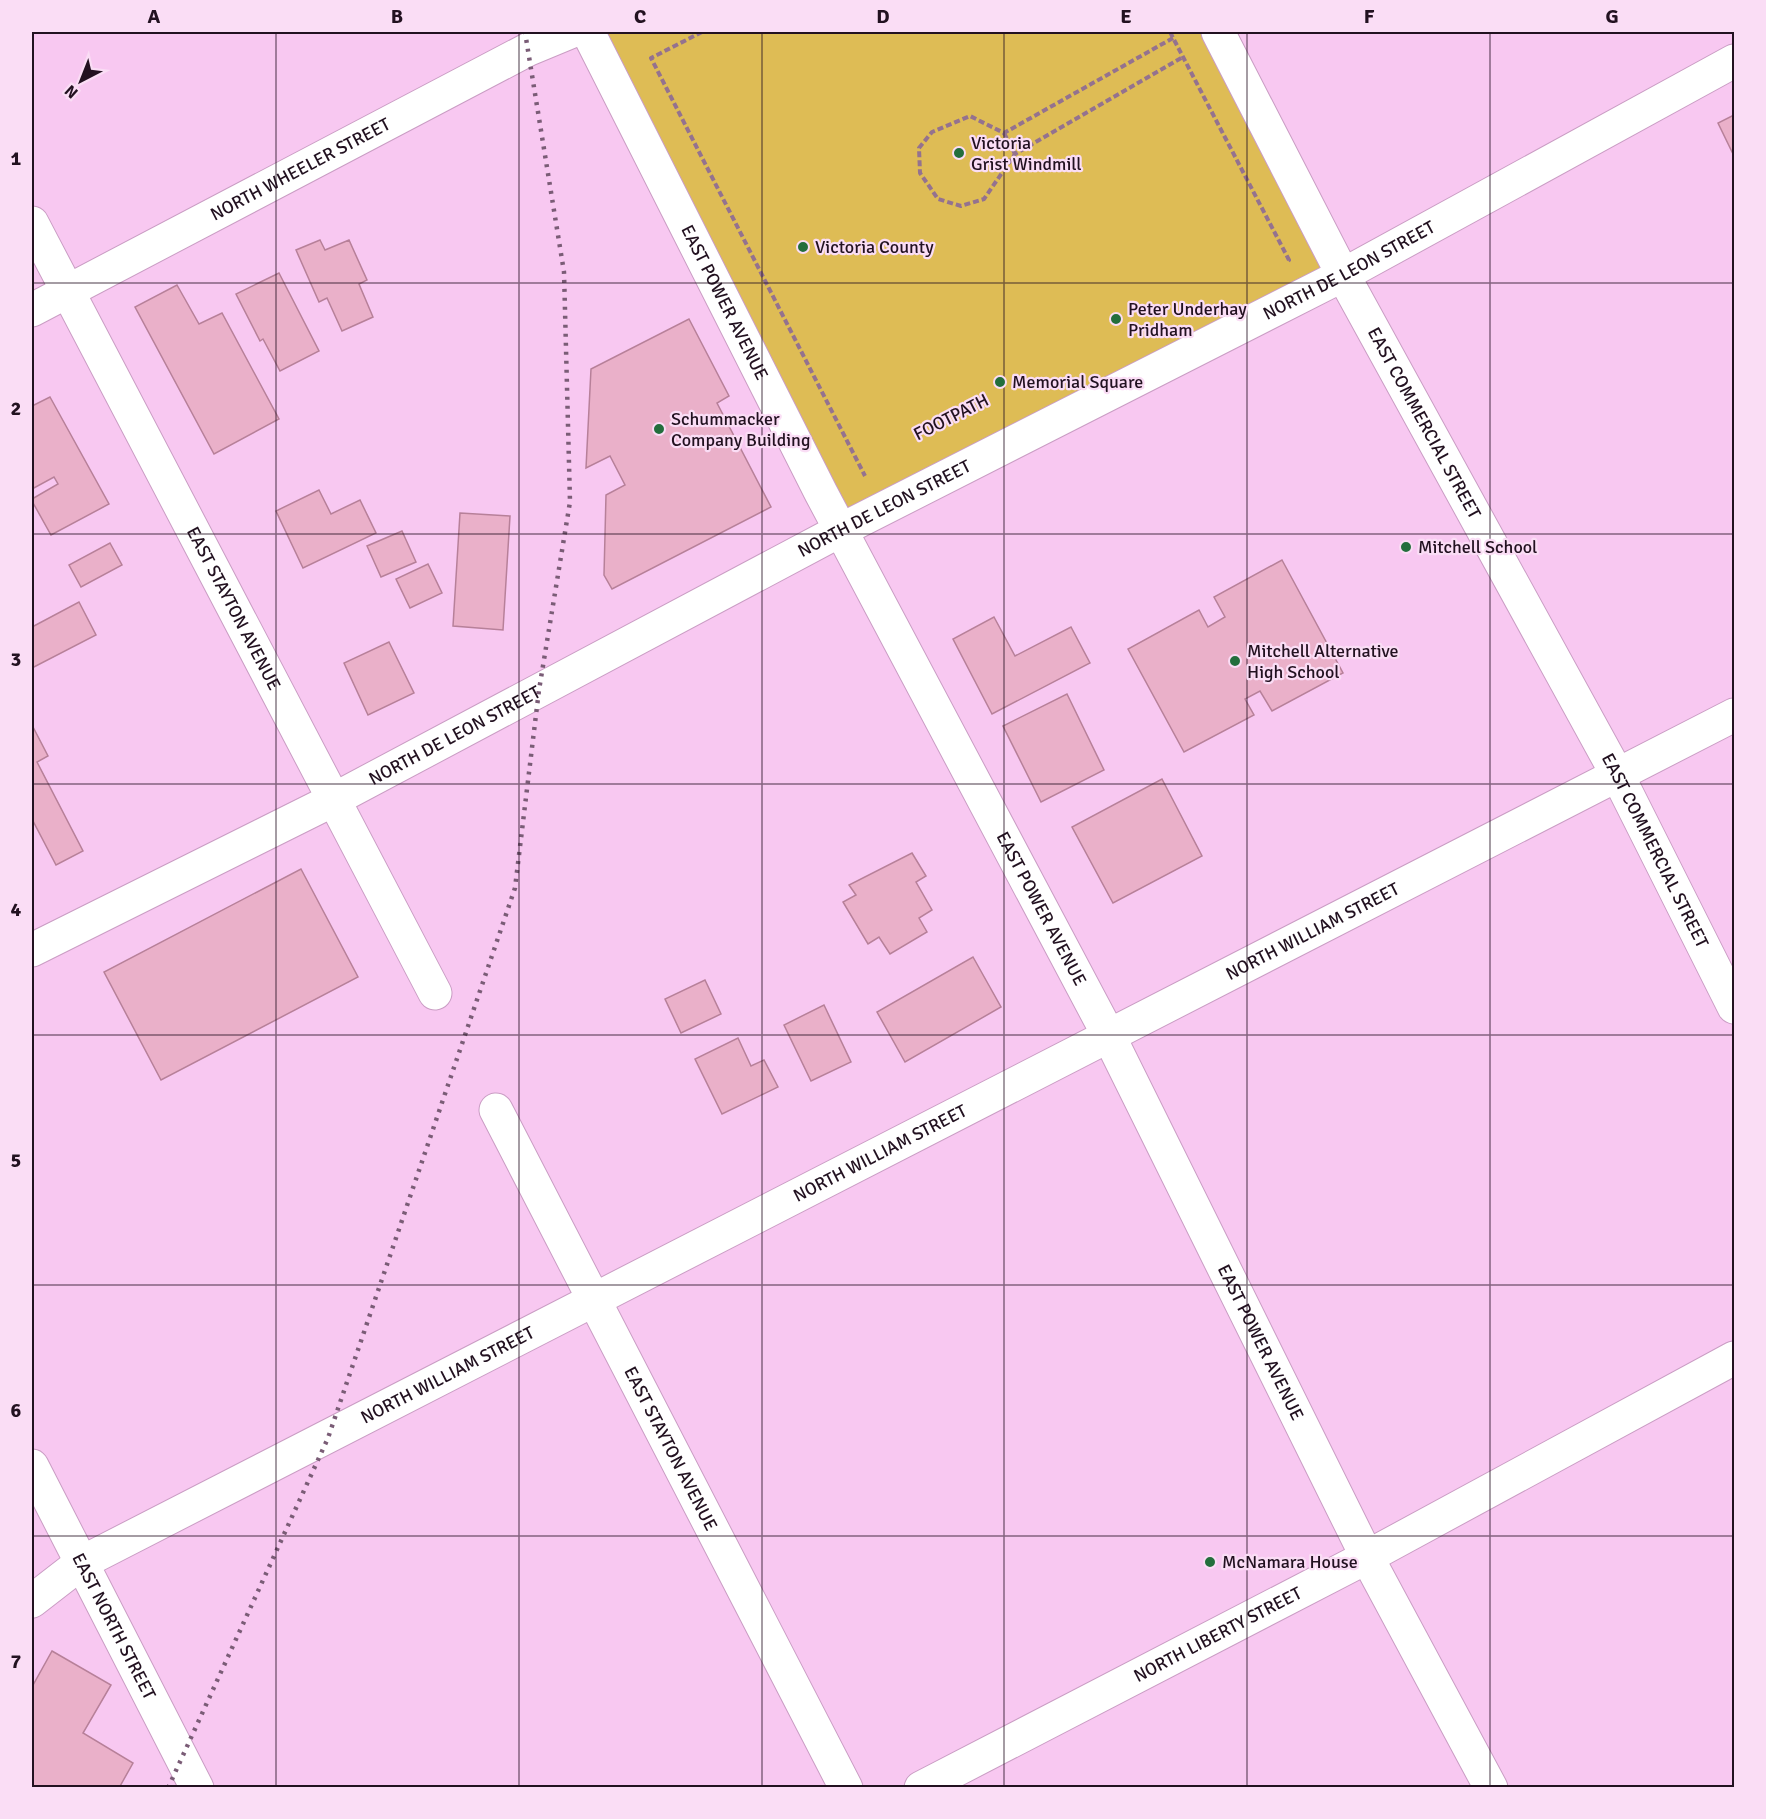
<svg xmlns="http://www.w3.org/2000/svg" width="1766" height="1819" font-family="Signika,sans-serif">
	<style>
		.green { fill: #debc55 }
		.building { fill: #eab0c9; stroke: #b78099; stroke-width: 1.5 }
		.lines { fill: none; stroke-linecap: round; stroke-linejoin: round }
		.minor-casing { stroke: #ca9dc4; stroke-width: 35 }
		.tertiary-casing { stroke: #ca9dc4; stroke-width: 35 }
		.path { stroke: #94728f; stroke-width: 4; stroke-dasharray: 6 3; stroke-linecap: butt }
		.minor { stroke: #fff; stroke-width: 33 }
		.tertiary { stroke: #fff; stroke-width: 33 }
		.rail { stroke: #7a5c76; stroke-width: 4.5; stroke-dasharray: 3 6; stroke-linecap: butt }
		.grid { fill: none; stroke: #221120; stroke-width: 1.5; stroke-opacity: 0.55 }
		.poi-dot { fill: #236e3c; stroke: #faddf5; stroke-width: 2 }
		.labels { text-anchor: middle; stroke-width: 4.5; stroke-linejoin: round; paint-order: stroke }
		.poi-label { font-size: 18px; fill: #221120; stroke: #faddf5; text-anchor: start }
		.street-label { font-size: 18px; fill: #221120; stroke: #faddf5 }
		.neatline { fill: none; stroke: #221120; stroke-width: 2 }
		.grid-label { font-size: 20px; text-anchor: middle; font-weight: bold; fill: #221120 }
	</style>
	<rect width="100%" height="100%" fill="#f8c8f1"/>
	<polygon class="green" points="599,32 1207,32 1332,271 843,520"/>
	<g class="building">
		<polygon points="1734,115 1734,156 1718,123"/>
		<polygon points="320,240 325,250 349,240 367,280 359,284 373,317 342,331 327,298 319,302 296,250"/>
		<polygon points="279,273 319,351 280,371 263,339 260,341 236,294"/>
		<polygon points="177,285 199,324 222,313 279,419 214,454 135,307"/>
		<polygon points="689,319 729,396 717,403 771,507 612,589 604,575 606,495 625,485 610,456 586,468 591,369"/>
		<polygon points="50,397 109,504 51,535 32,501 32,499 58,484 54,477 34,488 32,484 32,406"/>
		<polygon points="319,490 331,514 360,500 376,533 303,568 276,511"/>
		<polygon points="460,513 510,516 503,630 453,626"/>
		<polygon points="402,531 416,562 381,577 367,546"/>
		<polygon points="110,543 122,565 81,587 69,565"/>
		<polygon points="1282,560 1343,673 1272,711 1260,691 1245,699 1254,715 1184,752 1128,649 1199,610 1208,627 1225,617 1214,597"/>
		<polygon points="428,564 442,593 410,608 396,579"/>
		<polygon points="79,602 96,635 32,668 32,627"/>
		<polygon points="994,617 1015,656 1071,627 1090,663 992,714 953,639"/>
		<polygon points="389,642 414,693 368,715 344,663"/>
		<polygon points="1067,694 1104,770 1041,802 1003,726"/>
		<polygon points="32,725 48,756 37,762 83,851 56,865 32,819"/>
		<polygon points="1162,779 1202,856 1113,903 1072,827"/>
		<polygon points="912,853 926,876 916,882 932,910 919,918 927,932 890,954 879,937 868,944 843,902 856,895 849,885"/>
		<polygon points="301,869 358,977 161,1080 104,972"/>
		<polygon points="973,957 1001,1007 905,1062 877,1012"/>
		<polygon points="705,980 721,1014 681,1033 665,999"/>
		<polygon points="824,1005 851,1062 811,1081 784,1025"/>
		<polygon points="738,1038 751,1066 764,1060 778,1087 722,1114 695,1059"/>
		<polygon points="52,1651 111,1685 83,1733 133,1763 119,1788 32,1788 32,1687"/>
	</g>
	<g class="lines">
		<g class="minor-casing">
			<g id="minor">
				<path id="s1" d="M588 32 821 493 1109 1036 1367 1557 1491 1788"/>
				<path id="s2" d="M1218 32 1343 275 1617 774 1734 1007"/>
				<path id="s3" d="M32 223 435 993"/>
				<path id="s4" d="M32 310 529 49 570 32"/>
				<path id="s5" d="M32 950 333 800 841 530 1343 275 1734 61"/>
				<path id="s6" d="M496 1110 846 1788"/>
				<path id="s7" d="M32 1601 81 1563 1734 715"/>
				<path id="s8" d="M921 1788 1367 1557 1734 1358"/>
			</g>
		</g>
		<g class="tertiary-casing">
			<g id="tertiary">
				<path id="s9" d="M32 1466 197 1788"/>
			</g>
		</g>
		<g class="path">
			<polyline points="702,32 651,58 865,476"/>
			<polyline points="1170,32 1289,260 1287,261"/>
			<polyline points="1173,38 1004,133 970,116 932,132 919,148 920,173 938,199 961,206 984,199 1015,154 1183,57"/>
			<polyline points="1004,133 1015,154"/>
		</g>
		<use href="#minor" class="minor"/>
		<use href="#tertiary" class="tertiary"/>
		<polyline class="rail" points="168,1788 328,1438 515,888 539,690 570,502 564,272 525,32"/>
	</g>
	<path class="grid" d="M276 32V1788M519 32V1788M762 32V1788M1004 32V1788M1247 32V1788M1490 32V1788M32 283H1734M32 534H1734M32 784H1734M32 1035H1734M32 1285H1734M32 1536H1734"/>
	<g class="poi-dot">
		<circle cx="959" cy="153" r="6"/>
		<circle cx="803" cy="247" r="6"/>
		<circle cx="1116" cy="319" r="6"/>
		<circle cx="1000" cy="382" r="6"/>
		<circle cx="659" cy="429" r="6"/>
		<circle cx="1406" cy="547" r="6"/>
		<circle cx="1235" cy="661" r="6"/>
		<circle cx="1210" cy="1562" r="6"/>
	</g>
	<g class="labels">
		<g class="poi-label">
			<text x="971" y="149">Victoria<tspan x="971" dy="21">Grist Windmill</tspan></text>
			<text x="815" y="253">Victoria County</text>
			<text x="1128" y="315">Peter Underhay<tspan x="1128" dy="21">Pridham</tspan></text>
			<text x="1012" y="388">Memorial Square</text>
			<text x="671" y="425">Schummacker<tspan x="671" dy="21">Company Building</tspan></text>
			<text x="1418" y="553">Mitchell School</text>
			<text x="1247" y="657">Mitchell Alternative<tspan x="1247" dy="21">High School</tspan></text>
			<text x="1222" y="1568">McNamara House</text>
		</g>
		<g class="street-label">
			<text dy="6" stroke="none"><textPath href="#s4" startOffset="303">NORTH WHEELER STREET</textPath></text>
			<text dy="6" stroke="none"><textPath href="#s5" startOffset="1482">NORTH DE LEON STREET</textPath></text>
			<text dy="6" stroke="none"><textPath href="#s1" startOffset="303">EAST POWER AVENUE</textPath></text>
			<text transform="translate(951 417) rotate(-27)" y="6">FOOTPATH</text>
			<text dy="6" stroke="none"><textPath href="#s2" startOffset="442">EAST COMMERCIAL STREET</textPath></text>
			<text dy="6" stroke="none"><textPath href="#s5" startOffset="960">NORTH DE LEON STREET</textPath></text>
			<text dy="6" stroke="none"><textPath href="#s3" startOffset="435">EAST STAYTON AVENUE</textPath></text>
			<text dy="6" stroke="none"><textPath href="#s5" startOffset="474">NORTH DE LEON STREET</textPath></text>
			<text dy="6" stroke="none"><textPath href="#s2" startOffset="928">EAST COMMERCIAL STREET</textPath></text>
			<text dy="6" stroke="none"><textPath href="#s1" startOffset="987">EAST POWER AVENUE</textPath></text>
			<text dy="6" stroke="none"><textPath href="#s7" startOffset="1446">NORTH WILLIAM STREET</textPath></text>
			<text dy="6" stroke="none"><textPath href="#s7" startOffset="960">NORTH WILLIAM STREET</textPath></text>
			<text dy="6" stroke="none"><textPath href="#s1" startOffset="1473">EAST POWER AVENUE</textPath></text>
			<text dy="6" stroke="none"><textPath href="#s7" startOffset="474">NORTH WILLIAM STREET</textPath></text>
			<text dy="6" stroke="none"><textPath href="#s6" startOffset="381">EAST STAYTON AVENUE</textPath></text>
			<text dy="6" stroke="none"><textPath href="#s9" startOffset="180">EAST NORTH STREET</textPath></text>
			<text dy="6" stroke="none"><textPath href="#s8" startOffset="334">NORTH LIBERTY STREET</textPath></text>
		</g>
	</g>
	<rect width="1766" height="1819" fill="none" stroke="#faddf5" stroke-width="66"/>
	<g transform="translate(81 81) rotate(222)" stroke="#faddf5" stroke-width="4.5" paint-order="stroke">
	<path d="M0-4.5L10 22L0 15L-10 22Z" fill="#221120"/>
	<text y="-9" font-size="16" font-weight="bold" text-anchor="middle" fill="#221120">N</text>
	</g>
	<rect x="33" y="33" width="1700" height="1753" class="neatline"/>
	<g class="grid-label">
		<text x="154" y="23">A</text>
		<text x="397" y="23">B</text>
		<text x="640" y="23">C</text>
		<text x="883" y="23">D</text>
		<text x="1126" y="23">E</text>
		<text x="1369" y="23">F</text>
		<text x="1612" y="23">G</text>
		<text x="16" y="165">1</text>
		<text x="16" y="415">2</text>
		<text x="16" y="666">3</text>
		<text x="16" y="916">4</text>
		<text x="16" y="1167">5</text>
		<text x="16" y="1417">6</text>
		<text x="16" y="1668">7</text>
	</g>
</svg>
